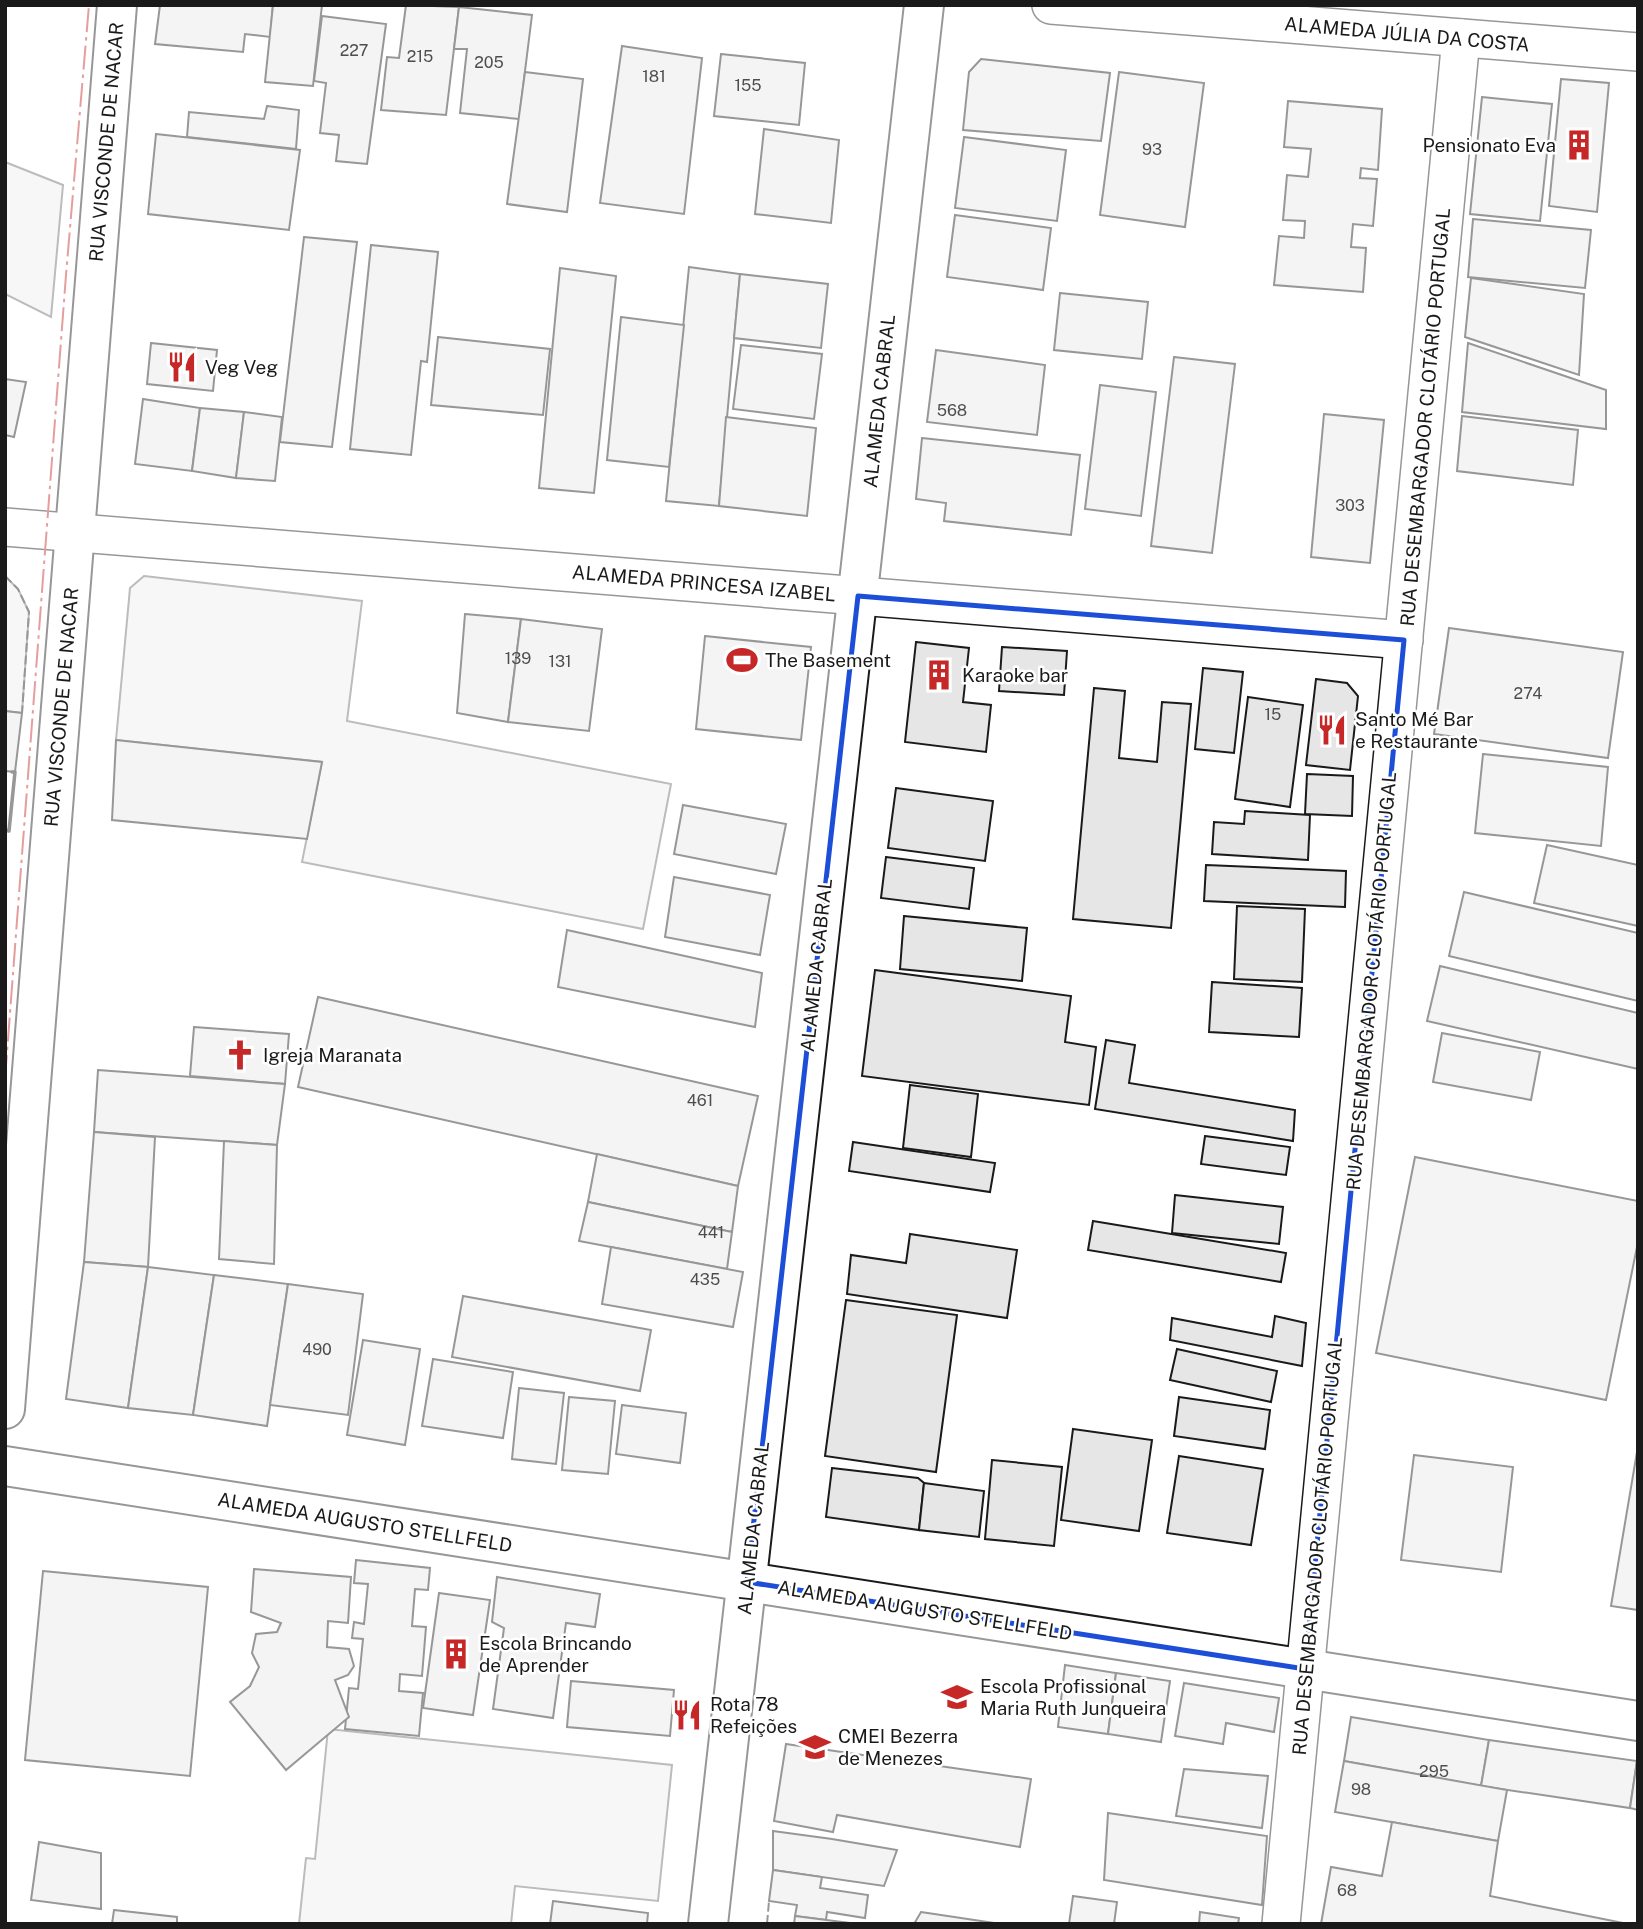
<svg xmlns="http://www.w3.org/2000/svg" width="1643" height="1929" font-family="'Public Sans',sans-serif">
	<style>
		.built { fill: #ededed; stroke: #6a6a6a; stroke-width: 2 }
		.building { fill: #e6e6e6; stroke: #1a1a1a; stroke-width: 2 }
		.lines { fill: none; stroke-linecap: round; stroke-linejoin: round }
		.street-casing { stroke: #1a1a1a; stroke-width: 40 }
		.secondary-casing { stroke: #1a1a1a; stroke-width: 42 }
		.street { stroke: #fff; stroke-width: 37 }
		.secondary { stroke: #fff; stroke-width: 38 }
		.fence { stroke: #1a1a1a; stroke-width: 2; stroke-dasharray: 9 3.5; stroke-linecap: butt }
		.wall { stroke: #1a1a1a; stroke-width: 3.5 }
		.power { stroke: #c62828; stroke-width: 2; stroke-dasharray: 24 5 3.5 5; stroke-linecap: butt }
		.marked { fill: none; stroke: #1d4ed8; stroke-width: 5; stroke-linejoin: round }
		.labels { text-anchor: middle; stroke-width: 5; stroke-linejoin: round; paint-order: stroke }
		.number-label { font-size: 16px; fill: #4d4d4d }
		.street-label { font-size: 19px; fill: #1a1a1a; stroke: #fff }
		.poi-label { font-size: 19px; fill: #1a1a1a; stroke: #fff; text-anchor: start }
	</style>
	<rect width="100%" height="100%" fill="#fff"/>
	<g class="built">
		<polygon points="5,162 63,185 51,317 5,294"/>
		<polygon points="5,576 18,589 29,612 22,713 5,711"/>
		<polygon points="144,576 362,601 347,721 671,784 643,929 302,862 322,762 116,740 130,588"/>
		<polygon points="328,1729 672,1765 658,1901 515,1886 511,1924 299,1924 306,1858 315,1859"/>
	</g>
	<g class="building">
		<polygon points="160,5 273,5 270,37 245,34 243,52 155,44"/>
		<polygon points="273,5 322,5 313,86 265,82"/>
		<polygon points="406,5 459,7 446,115 381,110 387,57 399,58"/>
		<polygon points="459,7 532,15 519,119 460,113 467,49 454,49"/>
		<polygon points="322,16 386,24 367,164 336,161 339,135 320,133 326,83 314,81"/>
		<polygon points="622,46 702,58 684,214 600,203"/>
		<polygon points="721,54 805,63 799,125 714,116"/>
		<polygon points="981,59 1110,73 1101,141 963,130 969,72"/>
		<polygon points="525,72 583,79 567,212 507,204"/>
		<polygon points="1119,72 1204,83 1185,227 1100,215"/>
		<polygon points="1561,79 1609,83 1597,212 1549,206"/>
		<polygon points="1482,97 1552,104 1540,221 1470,214"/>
		<polygon points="1288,101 1382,109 1378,170 1361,168 1360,178 1377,179 1373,226 1353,224 1351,247 1366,248 1363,292 1274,285 1279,236 1304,238 1305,221 1283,220 1287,175 1308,177 1311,149 1284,147"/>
		<polygon points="267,106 299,110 296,149 187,137 189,112 264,119"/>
		<polygon points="764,129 839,140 831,223 755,214"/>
		<polygon points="156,134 300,150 289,230 148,214"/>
		<polygon points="964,137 1066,150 1057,221 955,208"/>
		<polygon points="955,215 1051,228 1043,290 947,277"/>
		<polygon points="1473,219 1591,230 1585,288 1468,277"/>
		<polygon points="304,237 357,242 332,447 280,442"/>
		<polygon points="371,245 438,252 427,362 421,361 411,455 350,449"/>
		<polygon points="689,267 740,274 719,506 666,501"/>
		<polygon points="560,268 616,276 594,493 539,488"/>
		<polygon points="740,274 828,284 821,348 734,338"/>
		<polygon points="1471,278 1584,294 1579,375 1465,337"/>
		<polygon points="1060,293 1148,302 1142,359 1054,350"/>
		<polygon points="621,317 684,325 669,467 607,460"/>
		<polygon points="438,337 550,349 543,415 431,405"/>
		<polygon points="151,343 217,350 213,391 147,384"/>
		<polygon points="1468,343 1606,390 1606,429 1462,412"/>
		<polygon points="741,345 822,354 814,419 733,409"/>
		<polygon points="936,350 1045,365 1037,435 927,422"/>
		<polygon points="1174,357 1235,364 1212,553 1151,546"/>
		<polygon points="5,379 26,382 14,437 5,435"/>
		<polygon points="1100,385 1156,392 1141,516 1085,509"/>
		<polygon points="143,399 200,408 192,471 135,464"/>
		<polygon points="200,408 244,412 236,478 192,471"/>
		<polygon points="244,412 282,417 275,481 236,478"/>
		<polygon points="1324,414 1384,420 1370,563 1311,557"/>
		<polygon points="1462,416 1578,430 1573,485 1457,471"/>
		<polygon points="726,417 816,428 807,516 719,506"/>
		<polygon points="922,438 1080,455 1071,535 944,521 946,503 916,499"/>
		<polygon points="465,614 521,619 508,722 457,713"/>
		<polygon points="521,619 602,629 589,731 508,722"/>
		<polygon points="1449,628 1623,652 1608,758 1434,734"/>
		<polygon points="705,636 811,647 801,740 696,729"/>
		<polygon points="916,642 969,648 963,702 991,705 986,752 905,742"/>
		<polygon points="1002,647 1067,651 1064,695 999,691"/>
		<polygon points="1203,668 1243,672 1234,753 1195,749"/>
		<polygon points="1316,679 1347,683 1358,696 1350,770 1306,765"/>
		<polygon points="1094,688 1125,691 1119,758 1157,762 1162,702 1191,704 1171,928 1073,919"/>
		<polygon points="1248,697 1303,705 1290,807 1235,799"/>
		<polygon points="5,711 22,713 15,772 5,771"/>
		<polygon points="116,740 322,762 307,839 112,820"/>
		<polygon points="1483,754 1608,767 1601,846 1475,833"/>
		<polygon points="1307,774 1353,776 1352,816 1305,814"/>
		<polygon points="896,788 993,801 985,861 888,848"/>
		<polygon points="683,805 786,824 776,874 674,854"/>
		<polygon points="1245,811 1310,815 1308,860 1212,854 1214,822 1244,824"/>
		<polygon points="1547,845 1638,865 1638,926 1534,903"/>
		<polygon points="886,857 974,868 969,909 881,898"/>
		<polygon points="1206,865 1346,871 1345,907 1204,901"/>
		<polygon points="674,877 770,895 760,955 665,937"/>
		<polygon points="1464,892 1638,933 1638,1001 1449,956"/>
		<polygon points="1237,906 1305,909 1302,982 1234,979"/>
		<polygon points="904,916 1027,928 1022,981 900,969"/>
		<polygon points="567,930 762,973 755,1027 558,987"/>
		<polygon points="1440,966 1638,1013 1638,1069 1427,1021"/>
		<polygon points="875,970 1071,996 1065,1042 1096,1047 1089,1105 862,1076"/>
		<polygon points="1212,982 1302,988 1299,1037 1209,1032"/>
		<polygon points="318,997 758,1096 738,1186 298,1087"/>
		<polygon points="194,1027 289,1034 285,1084 190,1076"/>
		<polygon points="1442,1033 1540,1052 1531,1100 1433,1082"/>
		<polygon points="1106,1040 1135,1045 1129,1083 1295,1110 1293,1141 1095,1109"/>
		<polygon points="98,1070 285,1084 277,1145 94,1132"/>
		<polygon points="910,1085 978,1094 971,1157 903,1148"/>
		<polygon points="94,1132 155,1137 148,1267 84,1262"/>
		<polygon points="1205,1136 1290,1147 1286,1175 1201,1164"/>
		<polygon points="224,1141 277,1145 274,1264 219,1259"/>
		<polygon points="853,1142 995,1163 990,1192 849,1171"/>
		<polygon points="597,1154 738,1186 732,1232 588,1202"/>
		<polygon points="1415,1157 1638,1201 1638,1242 1606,1400 1376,1353"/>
		<polygon points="1175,1195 1283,1207 1279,1244 1172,1233"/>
		<polygon points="588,1202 732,1232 727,1269 579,1241"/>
		<polygon points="1093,1221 1286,1253 1281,1282 1088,1250"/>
		<polygon points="910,1234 1017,1250 1007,1318 847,1294 851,1255 906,1263"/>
		<polygon points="611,1247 743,1272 733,1327 602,1304"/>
		<polygon points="84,1262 148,1267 128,1408 66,1399"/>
		<polygon points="148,1267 214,1275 193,1415 128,1408"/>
		<polygon points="214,1275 288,1284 267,1426 193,1415"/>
		<polygon points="288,1284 363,1294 348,1415 270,1405"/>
		<polygon points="463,1296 651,1330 640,1391 452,1357"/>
		<polygon points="846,1300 957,1315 936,1472 825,1456"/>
		<polygon points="1275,1316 1306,1323 1302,1366 1170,1340 1172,1318 1272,1337"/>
		<polygon points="363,1340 420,1349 405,1445 347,1435"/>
		<polygon points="1177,1349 1277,1371 1271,1402 1170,1380"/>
		<polygon points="433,1359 513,1372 503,1438 422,1426"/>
		<polygon points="519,1388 564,1393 556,1464 512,1459"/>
		<polygon points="569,1397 615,1401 608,1474 562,1470"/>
		<polygon points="1179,1397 1270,1410 1265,1449 1174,1436"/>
		<polygon points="622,1405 686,1413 680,1463 616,1454"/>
		<polygon points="1073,1429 1152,1440 1139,1531 1061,1520"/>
		<polygon points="1638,1446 1638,1610 1611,1606"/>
		<polygon points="1414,1455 1513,1467 1501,1572 1401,1560"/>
		<polygon points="1179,1456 1263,1469 1251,1545 1167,1533"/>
		<polygon points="992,1460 1062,1467 1054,1546 985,1539"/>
		<polygon points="832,1468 918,1478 924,1483 919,1530 826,1517"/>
		<polygon points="924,1483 984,1491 979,1537 919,1530"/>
		<polygon points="356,1560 430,1568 428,1590 415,1589 412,1626 426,1627 422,1676 400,1674 399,1691 423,1693 419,1736 345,1729 349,1688 358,1689 363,1639 352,1638 354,1622 364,1624 368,1584 354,1583"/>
		<polygon points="254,1569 351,1577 348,1623 328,1621 327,1647 349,1649 354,1666 348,1675 335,1680 349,1717 286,1770 230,1702 250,1686 259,1667 252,1653 256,1634 277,1632 281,1623 251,1612"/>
		<polygon points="43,1571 208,1587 190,1776 25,1760"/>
		<polygon points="497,1577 600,1594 595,1627 566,1623 553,1718 493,1709 504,1628 492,1622"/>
		<polygon points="439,1593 490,1600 473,1715 423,1708"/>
		<polygon points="1065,1665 1116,1673 1108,1734 1058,1727"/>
		<polygon points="1116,1673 1170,1681 1161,1742 1108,1734"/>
		<polygon points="571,1681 674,1690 670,1736 567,1727"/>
		<polygon points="1184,1683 1279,1698 1274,1732 1226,1723 1223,1744 1175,1736"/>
		<polygon points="1351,1717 1489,1740 1481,1786 1344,1761"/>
		<polygon points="1489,1740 1637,1761 1630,1808 1481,1786"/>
		<polygon points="786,1744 1031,1779 1020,1847 837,1815 833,1832 774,1821"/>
		<polygon points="1344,1761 1507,1790 1498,1841 1335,1812"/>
		<polygon points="1637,1761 1638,1761 1638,1810 1630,1808"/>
		<polygon points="1184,1769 1268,1776 1262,1828 1176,1816"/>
		<polygon points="1108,1813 1267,1836 1262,1905 1104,1880"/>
		<polygon points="1392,1822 1498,1841 1490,1896 1628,1924 1321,1924 1331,1867 1382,1876"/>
		<polygon points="773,1831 832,1839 897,1850 884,1886 773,1870"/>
		<polygon points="39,1842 101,1853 101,1909 31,1900"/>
		<polygon points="773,1870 822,1877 820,1888 868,1895 865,1918 827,1912 826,1920 795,1916 797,1905 769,1901"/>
		<polygon points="1073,1896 1117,1902 1114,1924 1069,1924"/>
		<polygon points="553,1901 648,1913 647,1924 550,1924"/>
		<polygon points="114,1910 177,1917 177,1924 112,1924"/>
		<polygon points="921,1912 1001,1924 914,1924"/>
		<polygon points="1200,1912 1239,1918 1238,1924 1199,1924"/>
		<polygon points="795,1916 858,1924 794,1924"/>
	</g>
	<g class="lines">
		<g class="street-casing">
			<g id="street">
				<polyline points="1051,5 1638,52"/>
				<polyline points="5,527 1404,640"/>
				<polyline points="1281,1924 1461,38"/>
			</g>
		</g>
		<g class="secondary-casing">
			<g id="secondary">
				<polyline points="5,1409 117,5"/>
				<polyline points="5,1466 1638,1721"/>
				<polyline points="708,1924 924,5"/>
			</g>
		</g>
		<use href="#street" class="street"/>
		<use href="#secondary" class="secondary"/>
		<g class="fence">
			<polyline points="5,576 18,589 29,612 22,713"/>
			<polyline points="767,1924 769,1901"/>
		</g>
		<polyline class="wall" points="5,830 9,831 15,772 12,772"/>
		<polyline class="power" points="5,1079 66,275 89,5"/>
	</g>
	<path d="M0 0H1643V1929H0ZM858 596 1404 640 1305 1669 747 1582Z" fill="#fff" fill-opacity=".55" fill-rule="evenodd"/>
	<path class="marked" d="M858 596 1404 640 1305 1669 747 1582Z"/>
	<defs>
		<g id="building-bare" transform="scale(2.415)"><path d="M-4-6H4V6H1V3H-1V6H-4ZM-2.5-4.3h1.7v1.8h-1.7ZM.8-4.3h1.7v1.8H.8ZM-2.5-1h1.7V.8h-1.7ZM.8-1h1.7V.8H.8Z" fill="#c62828" stroke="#fff" stroke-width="2.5" paint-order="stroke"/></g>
		<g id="restaurant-bare" transform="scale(2.415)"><path d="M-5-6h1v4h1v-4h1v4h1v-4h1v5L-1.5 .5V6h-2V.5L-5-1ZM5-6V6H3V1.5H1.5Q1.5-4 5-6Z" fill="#c62828" stroke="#fff" stroke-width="2.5" paint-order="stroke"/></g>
		<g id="stadium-bare" transform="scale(2.415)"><path d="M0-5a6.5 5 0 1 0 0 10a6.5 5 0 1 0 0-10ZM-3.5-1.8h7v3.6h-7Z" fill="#c62828" stroke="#fff" stroke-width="2.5" paint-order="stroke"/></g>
		<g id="church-bare" transform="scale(2.415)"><path d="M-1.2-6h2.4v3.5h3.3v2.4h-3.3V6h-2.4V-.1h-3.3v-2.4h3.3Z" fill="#c62828" stroke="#fff" stroke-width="2.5" paint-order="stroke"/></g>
		<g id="university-bare" transform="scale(2.415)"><path d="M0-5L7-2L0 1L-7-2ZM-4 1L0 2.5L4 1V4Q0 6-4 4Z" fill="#c62828" stroke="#fff" stroke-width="2.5" paint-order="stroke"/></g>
		<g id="school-bare" transform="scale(2.415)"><path d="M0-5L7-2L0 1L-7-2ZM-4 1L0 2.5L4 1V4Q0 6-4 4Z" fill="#c62828" stroke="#fff" stroke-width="2.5" paint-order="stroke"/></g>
	</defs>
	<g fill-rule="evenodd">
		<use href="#building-bare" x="1579" y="145"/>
		<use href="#restaurant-bare" x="182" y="367"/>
		<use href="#stadium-bare" x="742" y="660"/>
		<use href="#building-bare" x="939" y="675"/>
		<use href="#restaurant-bare" x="1332" y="730"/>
		<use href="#church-bare" x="240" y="1055"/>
		<use href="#building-bare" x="456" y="1654"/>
		<use href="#university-bare" x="957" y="1697"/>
		<use href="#restaurant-bare" x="687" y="1715"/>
		<use href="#school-bare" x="815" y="1747"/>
	</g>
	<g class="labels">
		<g class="number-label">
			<text x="354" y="56">227</text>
			<text x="420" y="62">215</text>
			<text x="489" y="68">205</text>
			<text x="654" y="82">181</text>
			<text x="748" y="91">155</text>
			<text x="1152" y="155">93</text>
			<text x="952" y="416">568</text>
			<text x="1350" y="511">303</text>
			<text x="518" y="664">139</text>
			<text x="560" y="667">131</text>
			<text x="1528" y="699">274</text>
			<text x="1273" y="720">15</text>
			<text x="700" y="1106">461</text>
			<text x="711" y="1238">441</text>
			<text x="705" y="1285">435</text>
			<text x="317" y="1355">490</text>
			<text x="1434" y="1777">295</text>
			<text x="1361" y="1795">98</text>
			<text x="1347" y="1896">68</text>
		</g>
		<g class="street-label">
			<text transform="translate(1407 34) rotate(5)" y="7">ALAMEDA JÚLIA DA COSTA</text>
			<text transform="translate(106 142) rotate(-85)" y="7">RUA VISCONDE DE NACAR</text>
			<text transform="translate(879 401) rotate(-84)" y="7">ALAMEDA CABRAL</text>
			<text transform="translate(1425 417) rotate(-85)" y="7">RUA DESEMBARGADOR CLOTÁRIO PORTUGAL</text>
			<text transform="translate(704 583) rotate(5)" y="7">ALAMEDA PRINCESA IZABEL</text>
			<text transform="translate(61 707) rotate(-85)" y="7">RUA VISCONDE DE NACAR</text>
			<text transform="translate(816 965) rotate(-84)" y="7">ALAMEDA CABRAL</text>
			<text transform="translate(1371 981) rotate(-85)" y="7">RUA DESEMBARGADOR CLOTÁRIO PORTUGAL</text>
			<text transform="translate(365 1522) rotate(9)" y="7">ALAMEDA AUGUSTO STELLFELD</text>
			<text transform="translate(753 1528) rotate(-84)" y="7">ALAMEDA CABRAL</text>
			<text transform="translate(1317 1546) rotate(-85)" y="7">RUA DESEMBARGADOR CLOTÁRIO PORTUGAL</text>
			<text transform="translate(925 1610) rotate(9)" y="7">ALAMEDA AUGUSTO STELLFELD</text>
		</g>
		<g class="poi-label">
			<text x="1556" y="152" text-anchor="end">Pensionato Eva</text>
			<text x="205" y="374">Veg Veg</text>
			<text x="765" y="667">The Basement</text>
			<text x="962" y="682">Karaoke bar</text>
			<text x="1355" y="726">Santo Mé Bar<tspan x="1355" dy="22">e Restaurante</tspan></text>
			<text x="263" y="1062">Igreja Maranata</text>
			<text x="479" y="1650">Escola Brincando<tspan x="479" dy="22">de Aprender</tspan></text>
			<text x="980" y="1693">Escola Profissional<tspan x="980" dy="22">Maria Ruth Junqueira</tspan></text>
			<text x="710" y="1711">Rota 78<tspan x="710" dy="22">Refeições</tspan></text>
			<text x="838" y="1743">CMEI Bezerra<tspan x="838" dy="22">de Menezes</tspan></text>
		</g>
	</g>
	<rect width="1643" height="1929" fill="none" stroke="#1a1a1a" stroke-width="14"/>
</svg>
